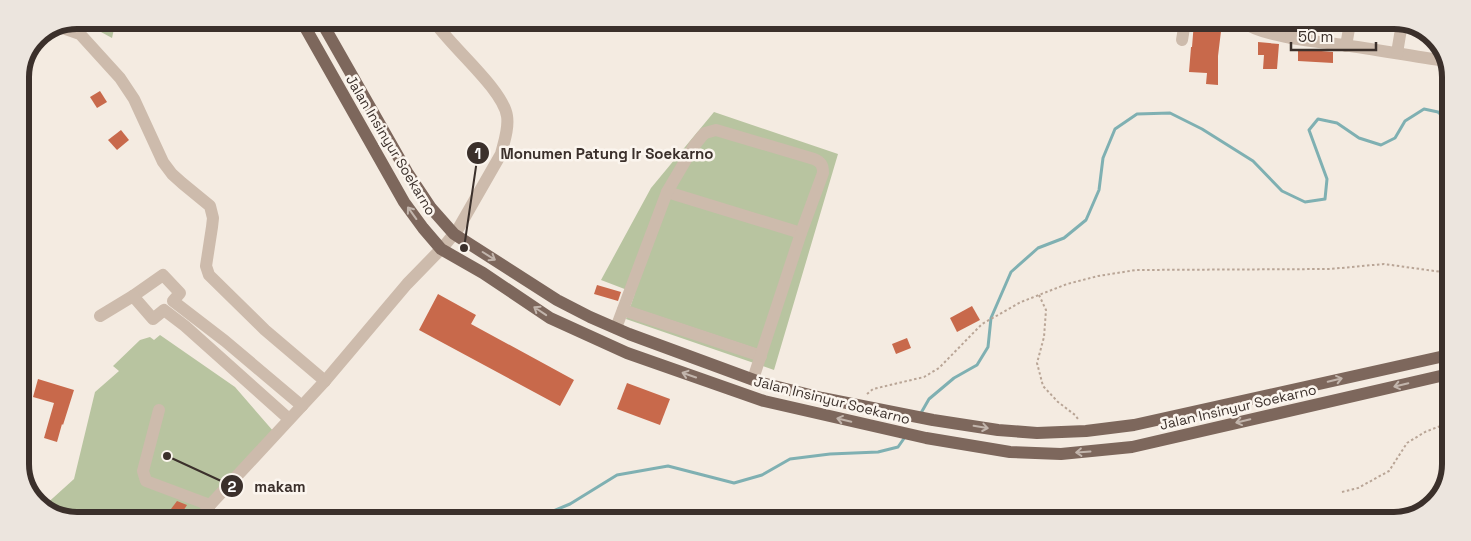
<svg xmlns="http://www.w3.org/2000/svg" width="1471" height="541" font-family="'Space Grotesk',sans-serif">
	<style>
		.green { fill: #b8c4a0 }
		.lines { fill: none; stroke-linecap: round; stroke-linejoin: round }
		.stream { stroke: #7fb0b2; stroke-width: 3 }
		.building { fill: #c8694b }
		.path { stroke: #b9a596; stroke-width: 2; stroke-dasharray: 2.5 2.5; stroke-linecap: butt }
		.minor { stroke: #cdbbac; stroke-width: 12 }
		.major { stroke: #7d675c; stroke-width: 12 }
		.oneway { stroke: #c2b5ac }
		.labels { text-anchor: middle; stroke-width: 5; stroke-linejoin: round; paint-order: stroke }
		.street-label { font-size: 14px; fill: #3b302b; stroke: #fbf5ee }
		.rim { fill: none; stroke: #3b302b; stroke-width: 6 }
		.leader { fill: none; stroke: #3b302b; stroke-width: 2 }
		.callout-dot { fill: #3b302b; stroke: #fbf5ee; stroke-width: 2 }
		.mark-label { font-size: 15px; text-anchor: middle; font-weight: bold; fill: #fff }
		.callout-label { font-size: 15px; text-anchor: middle; font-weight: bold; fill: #3b302b; stroke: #fbf5ee; stroke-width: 5; stroke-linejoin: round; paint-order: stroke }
	</style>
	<rect width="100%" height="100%" fill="#f4ebe1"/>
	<g class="green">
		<polygon points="79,20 116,20 112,38"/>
		<polygon points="714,112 838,154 774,370 626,319 635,293 601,280 651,188"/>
		<polygon points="160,335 235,387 274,432 196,518 59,518 43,507 74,479 95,392 119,371 113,366 140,340 150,337 154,340"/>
	</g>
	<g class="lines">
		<g class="stream">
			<polyline points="921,413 929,399 954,378 977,365 988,347 991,318 1011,272 1038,248 1064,238 1086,220 1099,190 1103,158 1115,129 1137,114 1170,113 1202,129 1253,161 1282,191 1305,202 1325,199 1327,179 1309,130 1318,119 1337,123 1359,138 1381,145 1395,138 1405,121 1424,109 1438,112 1451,123"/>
			<polyline points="455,519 485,516 527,519"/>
			<polyline points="534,519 570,504 617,475 668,466 734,483 762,475 790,459 830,454 878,452 898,447 905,437"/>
		</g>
	</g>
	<g class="building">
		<polygon points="1194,22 1222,23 1218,56 1218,85 1206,84 1207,73 1189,72 1191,47 1192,47"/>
		<polygon points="1258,42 1279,44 1277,69 1263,69 1264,55 1258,55"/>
		<polygon points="1298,49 1333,52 1333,63 1298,61"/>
		<polygon points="100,91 107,102 97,108 90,97"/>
		<polygon points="121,130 129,140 117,150 108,140"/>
		<polygon points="597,285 621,292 618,301 594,294"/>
		<polygon points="438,294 476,315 471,324 574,380 560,406 419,330"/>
		<polygon points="972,306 980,320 957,332 950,318"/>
		<polygon points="907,338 911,348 896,354 892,344"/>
		<polygon points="38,379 74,390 63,425 62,424 57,442 44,438 54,403 33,397"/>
		<polygon points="627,383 670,399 660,425 617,409"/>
		<polygon points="177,501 187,505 180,516 171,509"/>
	</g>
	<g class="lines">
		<g class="path">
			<polyline points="89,26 94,20"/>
			<polyline points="1039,295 1046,310 1044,337 1037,363 1043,386 1058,402 1075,415 1078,419"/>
			<polyline points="867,394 873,389 924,377 939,368 982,324 1021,302 1067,284 1098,276 1136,270 1330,269 1384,264 1449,273"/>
			<polyline points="1342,492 1358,488 1389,471 1407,443 1425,432 1448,423"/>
		</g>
		<g class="minor">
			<path d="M1245 23C1263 37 1320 42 1344 45 1378 50 1412 56 1446 61"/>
			<polyline points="60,27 80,34 120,78 134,99 163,162 172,174 182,183 210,206 213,218 212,227 206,266 209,275 265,330 325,381"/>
			<polyline points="1291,38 1293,23"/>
			<polyline points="1182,40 1185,22"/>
			<polyline points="1346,46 1350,23"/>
			<polyline points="1397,53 1402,23"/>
			<polyline points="667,192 801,233"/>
			<polyline points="133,296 163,275 180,293 173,301 225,341 302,406"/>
			<polyline points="623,310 761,356"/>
			<polyline points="100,316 133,296 153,319 164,310 185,326 289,419"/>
			<path d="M616 328 667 192 694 146 702 136 705 133 716 130 814 159C821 162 823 165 823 173L801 233 753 379"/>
			<polyline points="159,410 143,471 146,481 210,505"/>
			<path d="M201 518 210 505 325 381 407 284 444 246 458 229 501 154C504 142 509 128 507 116 503 89 450 46 434 21"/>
		</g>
		<g class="major">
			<polyline points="301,20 404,202 423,228 441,249 483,273 550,318 627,353 764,401 926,438 1010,452 1061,454 1132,447 1449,374"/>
			<polyline points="321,21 407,172 431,208 454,234 557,300 590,317 629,334 762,383 822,398 933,420 998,430 1037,433 1086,431 1134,425 1449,355"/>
		</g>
	</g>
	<defs><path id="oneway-shaft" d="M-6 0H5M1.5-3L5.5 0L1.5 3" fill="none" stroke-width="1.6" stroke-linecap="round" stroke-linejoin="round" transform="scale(1.25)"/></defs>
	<g class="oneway">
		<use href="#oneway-shaft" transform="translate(412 213) rotate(-126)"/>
		<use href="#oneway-shaft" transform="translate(489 256) rotate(32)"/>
		<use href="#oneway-shaft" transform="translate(540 311) rotate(-146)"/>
		<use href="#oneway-shaft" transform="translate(689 375) rotate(-161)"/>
		<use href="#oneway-shaft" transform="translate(1335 380) rotate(-13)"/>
		<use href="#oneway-shaft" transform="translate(1401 385) rotate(167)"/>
		<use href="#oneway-shaft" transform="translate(844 420) rotate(-167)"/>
		<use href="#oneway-shaft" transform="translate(1243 421) rotate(167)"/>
		<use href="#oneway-shaft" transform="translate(981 427) rotate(9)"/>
		<use href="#oneway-shaft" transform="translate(1083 452) rotate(176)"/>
	</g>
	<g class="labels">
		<g class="street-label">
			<text transform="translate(391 145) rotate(59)" y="5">Jalan Insinyur Soekarno</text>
			<text transform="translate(832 400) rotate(14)" y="5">Jalan Insinyur Soekarno</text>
			<text transform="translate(1238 407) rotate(-13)" y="5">Jalan Insinyur Soekarno</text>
		</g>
	</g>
	<path d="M0 0H1471V541H0ZM77 29H1394A48 48 0 0 1 1442 77V464A48 48 0 0 1 1394 512H77A48 48 0 0 1 29 464V77A48 48 0 0 1 77 29Z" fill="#ece5de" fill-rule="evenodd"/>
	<path class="rim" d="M77 29H1394A48 48 0 0 1 1442 77V464A48 48 0 0 1 1394 512H77A48 48 0 0 1 29 464V77A48 48 0 0 1 77 29Z"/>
	<path class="leader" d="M464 248L478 153M167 456L232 486"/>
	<g class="callout-dot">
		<circle cx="464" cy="248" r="5"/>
		<circle cx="167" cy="456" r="5"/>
		<circle cx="478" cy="153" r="12"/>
		<circle cx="232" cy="486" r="12"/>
	</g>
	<g class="mark-label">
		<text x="478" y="159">1</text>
		<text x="232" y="492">2</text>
	</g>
	<g class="callout-label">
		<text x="607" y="159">Monumen Patung Ir Soekarno</text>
		<text x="280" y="492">makam</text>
	</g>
	<path d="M1291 42v8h85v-8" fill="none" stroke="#3b302b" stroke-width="2.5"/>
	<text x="1298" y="42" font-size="15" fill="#3b302b" stroke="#fbf5ee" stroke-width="4" paint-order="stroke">50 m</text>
</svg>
